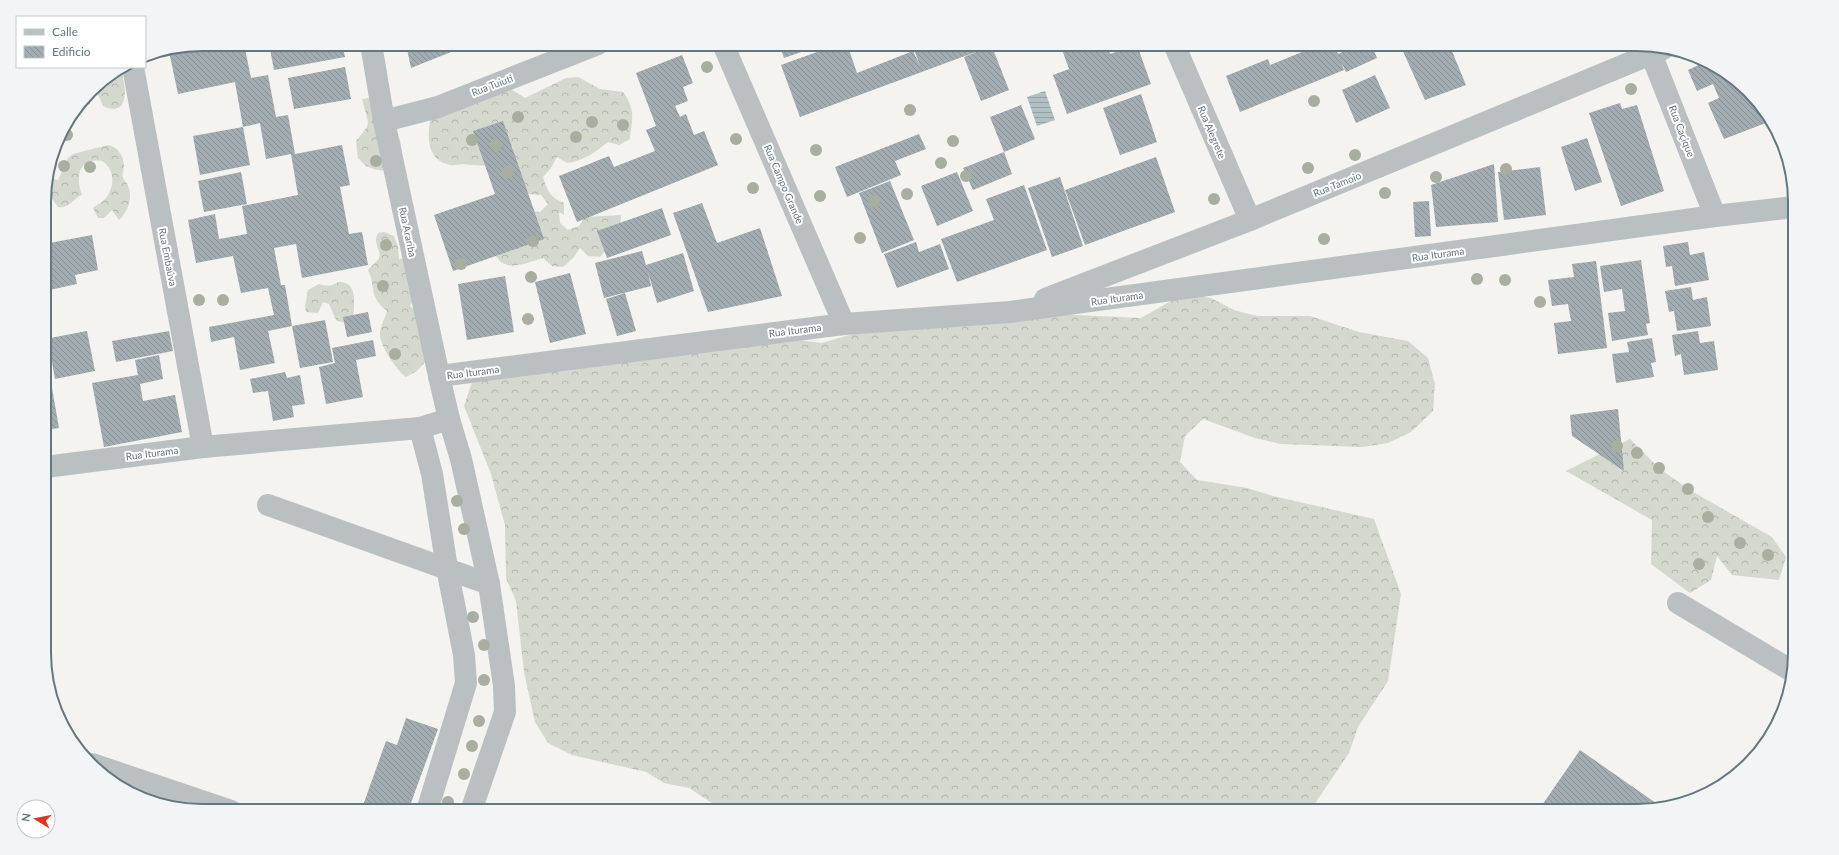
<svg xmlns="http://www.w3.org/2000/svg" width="1839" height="855" font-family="Lato,sans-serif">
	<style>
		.forest { fill: url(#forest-crowns) }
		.water { fill: url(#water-rules) }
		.building { fill: url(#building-back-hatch) }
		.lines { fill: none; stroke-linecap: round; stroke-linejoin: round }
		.minor { stroke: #bac0c2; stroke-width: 22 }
		.tree { fill: #a8afa1 }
		.labels { text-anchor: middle; stroke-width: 4; stroke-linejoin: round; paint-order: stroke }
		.street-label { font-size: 10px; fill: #637780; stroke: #fff }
		.rim { fill: none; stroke: #637780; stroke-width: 2 }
	</style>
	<defs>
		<pattern id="forest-crowns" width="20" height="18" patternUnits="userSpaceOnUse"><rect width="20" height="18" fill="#d4d8cf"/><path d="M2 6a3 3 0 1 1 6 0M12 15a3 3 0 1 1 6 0" fill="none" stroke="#b0b4ad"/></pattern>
		<pattern id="water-rules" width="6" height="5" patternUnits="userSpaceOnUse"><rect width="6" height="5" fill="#b1c1c3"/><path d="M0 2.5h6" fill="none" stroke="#94a2a4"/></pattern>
		<pattern id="building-back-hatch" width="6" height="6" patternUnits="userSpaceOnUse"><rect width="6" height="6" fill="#a3acb0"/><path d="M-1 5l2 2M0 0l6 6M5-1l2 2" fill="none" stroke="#889194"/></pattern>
	</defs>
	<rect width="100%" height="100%" fill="#f4f3ef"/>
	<g class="forest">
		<path d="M120 69C127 85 130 119 103 106L95 87 98 83Z"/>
		<path d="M578 77 600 89 623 92C636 110 632 118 630 139L619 145 608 142C595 152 584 161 567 163L557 157 551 168 543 177C547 191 551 198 564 203V215L559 212 560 223 568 230 579 226 585 217 621 215C621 236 612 242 600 257L588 256 580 248 573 258 563 267 552 266 543 258C522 264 503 275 492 249L528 211 540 212 548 204 541 195 529 194 519 189 513 159V147L501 145 488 165C478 166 472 165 463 164 459 164 454 166 450 165 422 159 428 127 433 107L505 85 525 98 566 78Z"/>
		<polygon points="369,98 400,140 402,153 399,165 388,171 377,170 366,166 358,158 356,141 367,127 368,122 362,99"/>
		<path d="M108 145C118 147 123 155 124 165 124 169 122 174 123 178 124 180 127 183 128 186 133 197 128 212 119 220L112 210 104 218H98L93 208C98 204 105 201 108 195 115 184 114 168 102 161 77 157 76 178 82 195 72 199 70 209 58 207L48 193 44 201V191L49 175 52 179 58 180 68 158 73 154Z"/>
		<path d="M384 232 394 236 398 247 399 259 405 258 413 301 410 306 415 310 433 353 417 371 406 377C397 371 378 343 380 332 381 325 385 318 387 311 367 294 377 289 368 270 371 266 377 262 379 258 382 249 372 245 378 233Z"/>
		<path d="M338 282C359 280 354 307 353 321 346 323 342 323 336 320L329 304 323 302 318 313 306 312 305 306 308 290 319 284C326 286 331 287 338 282Z"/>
		<polygon points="1185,293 1211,298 1234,310 1257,316 1310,316 1359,332 1408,341 1428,358 1435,384 1433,411 1411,432 1388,443 1362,447 1281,444 1255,438 1203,419 1185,436 1180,462 1197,480 1247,488 1273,496 1374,519 1401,594 1388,681 1358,727 1349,753 1310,811 724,811 689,788 664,783 646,772 572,755 548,743 535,722 524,672 516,601 506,578 505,525 491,474 464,406 473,379 723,331 822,343 897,321 1010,312 1141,318"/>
		<polygon points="1630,439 1659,468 1688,489 1772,537 1786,557 1779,580 1732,575 1717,556 1711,580 1690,593 1651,564 1652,520 1566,471"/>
	</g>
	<polygon class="water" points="1045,91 1055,120 1037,126 1027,97"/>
	<g class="building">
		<polygon points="202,44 244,44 251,78 268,75 276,117 288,115 295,154 342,145 350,185 340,187 349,234 362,232 368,265 302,278 296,244 274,248 281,285 285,285 292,326 268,331 275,363 240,370 234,337 211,342 209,327 274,315 268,288 241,293 233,256 196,263 188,220 215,214 219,239 247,234 242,206 298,195 291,154 266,159 260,123 243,127 235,82 178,94 169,51"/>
		<polygon points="269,44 342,44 345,57 274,70"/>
		<polygon points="406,44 448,44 451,52 411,68"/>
		<polygon points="779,44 812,44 813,48 784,58"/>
		<polygon points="839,44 847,44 857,73 913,51 920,66 914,49 929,44 991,44 1009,90 981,101 964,57 981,50 800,117 781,65"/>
		<polygon points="1060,44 1107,44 1110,54 1137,45 1151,84 1067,114 1053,75 1069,69"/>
		<polygon points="1322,44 1334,44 1338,54 1361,44 1371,44 1377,58 1346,72 1341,62 1344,70 1240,112 1226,76 1268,59 1270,65"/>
		<polygon points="1407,44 1449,44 1466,85 1425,100 1401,47"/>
		<polygon points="682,55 693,83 683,87 688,101 675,106 680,117 686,114 694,135 704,131 718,165 577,222 559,176 609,156 614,167 655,151 646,130 656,126 636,73"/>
		<polygon points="1707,61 1734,77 1763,106 1771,121 1724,139 1708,103 1719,98 1713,84 1697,91 1688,70"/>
		<polygon points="345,67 351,99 294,109 288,78"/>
		<polygon points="1375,75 1390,108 1356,123 1342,90"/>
		<polygon points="1141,94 1157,142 1120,155 1103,108"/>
		<polygon points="88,95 90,104 80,106 83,102"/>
		<polygon points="1620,103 1622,109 1637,105 1664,191 1621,206 1589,113"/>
		<polygon points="1021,105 1035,139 1004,152 990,117"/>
		<polygon points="503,121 544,239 453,271 434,215 495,194 473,131"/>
		<polygon points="243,127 250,165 200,175 193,136"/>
		<polygon points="919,134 926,149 895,161 901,175 847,197 835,167"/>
		<polygon points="1587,138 1602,182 1575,191 1561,147"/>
		<polygon points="1004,152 1012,174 973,190 963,168"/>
		<polygon points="1156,157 1175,212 1085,245 1065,190"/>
		<polygon points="1494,164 1498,222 1436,227 1431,185"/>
		<polygon points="1540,167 1546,215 1504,220 1498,172"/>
		<polygon points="241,172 247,204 204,212 198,181"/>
		<polygon points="957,172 973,211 937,226 921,186"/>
		<polygon points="1060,177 1083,246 1052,257 1028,188"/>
		<polygon points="890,181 914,240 882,253 859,193"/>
		<polygon points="1024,185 1047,250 957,282 941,239 994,220 986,199"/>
		<polygon points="1429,201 1431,236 1415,237 1413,202"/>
		<polygon points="702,203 717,243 760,228 782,296 708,312 673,213"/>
		<polygon points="662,208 671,235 607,258 597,231"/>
		<polygon points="92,235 98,270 75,275 77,284 45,291 44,244"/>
		<polygon points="916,242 919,252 940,244 949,269 897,288 884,254"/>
		<polygon points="1688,242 1690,255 1704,252 1709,280 1675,286 1672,266 1666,267 1663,246"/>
		<polygon points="642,251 646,265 683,253 694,291 657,303 648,272 651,286 604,298 595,263"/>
		<polygon points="1641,260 1650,323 1646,324 1648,335 1612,341 1608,313 1625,311 1622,289 1604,292 1600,266"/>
		<polygon points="1596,261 1607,348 1558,354 1554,323 1571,321 1568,304 1552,306 1548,280 1574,277 1572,264"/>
		<polygon points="570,273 586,334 550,343 535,282"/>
		<polygon points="505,276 514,332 467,340 458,284"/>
		<polygon points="1691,287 1693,300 1707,297 1711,326 1677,331 1674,311 1669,312 1665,291"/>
		<polygon points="625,293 636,331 617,336 606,299"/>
		<polygon points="368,312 372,332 347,337 343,317"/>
		<polygon points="325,320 333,362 300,368 292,326"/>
		<polygon points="87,331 95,371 55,379 51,356 45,357 45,339"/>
		<polygon points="169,331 173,351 116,362 112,341"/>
		<polygon points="1698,331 1700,343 1714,341 1718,370 1684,375 1681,354 1675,356 1672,335"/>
		<polygon points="1652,338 1656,362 1651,363 1654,377 1616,383 1612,354 1629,352 1627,342"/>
		<polygon points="373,340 376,356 356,360 363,397 326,404 319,367 335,363 332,348"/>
		<polygon points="159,355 163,379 140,384 143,401 175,395 182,432 104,447 92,383 138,375 135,360"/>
		<polygon points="285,372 287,378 300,375 305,404 292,406 294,417 273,421 268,391 253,393 250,379"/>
		<polygon points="52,388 59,428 45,430 45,390"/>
		<polygon points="1618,409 1624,471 1572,436 1570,415"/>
		<polygon points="406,718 438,729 408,811 361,811 386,741 397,745"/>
		<polygon points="1580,750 1663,808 1647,811 1538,811"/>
	</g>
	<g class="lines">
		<g class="minor">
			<polyline points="371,44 384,121 439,376 449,419 461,459 489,584 504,686 505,712 471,811"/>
			<polyline points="723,44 844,324"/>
			<polyline points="1174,44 1250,220"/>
			<polyline points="1648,46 1715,216"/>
			<polyline points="133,67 203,447"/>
			<polyline points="384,121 438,107 598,44"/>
			<polyline points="1045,299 1250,220 1663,49"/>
			<polyline points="439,376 844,324 1010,312 1715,216 1794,207"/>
			<polyline points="420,428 432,474 447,568 464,655 466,683 427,811"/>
			<polyline points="45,467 203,447 420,428 449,419"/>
			<polyline points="268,505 489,584"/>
			<polyline points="1678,603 1792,671"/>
			<polyline points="92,764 231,811"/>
		</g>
	</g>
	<g class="tree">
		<circle cx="707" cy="67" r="6"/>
		<circle cx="1631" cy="89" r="6"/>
		<circle cx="1314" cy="101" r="6"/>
		<circle cx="910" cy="110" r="6"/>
		<circle cx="518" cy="117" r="6"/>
		<circle cx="592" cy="122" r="6"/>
		<circle cx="623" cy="125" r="6"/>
		<circle cx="67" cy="135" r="6"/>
		<circle cx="576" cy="137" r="6"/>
		<circle cx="736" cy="139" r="6"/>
		<circle cx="472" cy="140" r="6"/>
		<circle cx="953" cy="141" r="6"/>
		<circle cx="496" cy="145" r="6"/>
		<circle cx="816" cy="150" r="6"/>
		<circle cx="1355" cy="155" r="6"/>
		<circle cx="376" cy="161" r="6"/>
		<circle cx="941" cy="163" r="6"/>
		<circle cx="64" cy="166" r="6"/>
		<circle cx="90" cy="167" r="6"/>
		<circle cx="1308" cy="168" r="6"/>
		<circle cx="1506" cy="169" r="6"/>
		<circle cx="508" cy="172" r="6"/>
		<circle cx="966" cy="176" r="6"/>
		<circle cx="1436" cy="177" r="6"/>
		<circle cx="753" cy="188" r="6"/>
		<circle cx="1385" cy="193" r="6"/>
		<circle cx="907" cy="194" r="6"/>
		<circle cx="820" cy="196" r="6"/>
		<circle cx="1214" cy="199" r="6"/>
		<circle cx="874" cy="201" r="6"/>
		<circle cx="860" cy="238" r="6"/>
		<circle cx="1324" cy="239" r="6"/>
		<circle cx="533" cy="241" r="6"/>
		<circle cx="386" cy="245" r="6"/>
		<circle cx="461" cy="264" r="6"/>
		<circle cx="531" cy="277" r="6"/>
		<circle cx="1477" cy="279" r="6"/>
		<circle cx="1505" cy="280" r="6"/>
		<circle cx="383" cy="286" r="6"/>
		<circle cx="199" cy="300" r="6"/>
		<circle cx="223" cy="300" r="6"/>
		<circle cx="1540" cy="302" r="6"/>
		<circle cx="528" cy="319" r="6"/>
		<circle cx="395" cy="354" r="6"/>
		<circle cx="1617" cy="446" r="6"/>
		<circle cx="1637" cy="453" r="6"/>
		<circle cx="1659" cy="468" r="6"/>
		<circle cx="1688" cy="489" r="6"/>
		<circle cx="457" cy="501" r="6"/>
		<circle cx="1708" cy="517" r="6"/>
		<circle cx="464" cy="529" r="6"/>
		<circle cx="1740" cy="543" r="6"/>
		<circle cx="1768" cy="555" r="6"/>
		<circle cx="1699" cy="564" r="6"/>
		<circle cx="473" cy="617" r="6"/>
		<circle cx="484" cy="645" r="6"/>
		<circle cx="484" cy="680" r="6"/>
		<circle cx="479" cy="721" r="6"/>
		<circle cx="472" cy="746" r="6"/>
		<circle cx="464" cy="774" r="6"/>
		<circle cx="448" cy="802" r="6"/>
	</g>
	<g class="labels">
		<g class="street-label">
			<text transform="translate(492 85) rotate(-21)" y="4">Rua Tuiuti</text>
			<text transform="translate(1682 131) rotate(69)" y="4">Rua Caçique</text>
			<text transform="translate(1212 132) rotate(67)" y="4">Rua Alegrete</text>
			<text transform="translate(784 184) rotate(67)" y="4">Rua Campo Grande</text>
			<text transform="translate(1337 184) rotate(-22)" y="4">Rua Tamoio</text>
			<text transform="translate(408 232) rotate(78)" y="4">Rua Araríba</text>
			<text transform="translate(1438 254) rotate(-8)" y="4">Rua Iturama</text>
			<text transform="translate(168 257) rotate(79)" y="4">Rua Embaúva</text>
			<text transform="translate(1117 298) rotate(-8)" y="4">Rua Iturama</text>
			<text transform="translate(795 330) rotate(-7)" y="4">Rua Iturama</text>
			<text transform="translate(473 372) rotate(-7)" y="4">Rua Iturama</text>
			<text transform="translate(152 453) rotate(-7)" y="4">Rua Iturama</text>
		</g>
	</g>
	<path d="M0 0H1839V855H0ZM202 51H1637A151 151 0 0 1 1788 202V653A151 151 0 0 1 1637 804H202A151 151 0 0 1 51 653V202A151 151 0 0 1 202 51Z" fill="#f3f4f5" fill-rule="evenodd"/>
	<path class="rim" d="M202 51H1637A151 151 0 0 1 1788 202V653A151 151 0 0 1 1637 804H202A151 151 0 0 1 51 653V202A151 151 0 0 1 202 51Z"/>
	<rect x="16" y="16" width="130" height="52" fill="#ffffff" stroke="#c1c9cc"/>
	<rect x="24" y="29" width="20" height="6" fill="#bac0c2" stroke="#c1c9cc"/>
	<text x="52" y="36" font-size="12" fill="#637780">Calle</text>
	<rect x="24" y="46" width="20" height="12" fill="url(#building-back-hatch)" stroke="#c1c9cc"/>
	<text x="52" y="56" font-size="12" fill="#637780">Edificio</text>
	<g transform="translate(36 819) rotate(280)"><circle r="19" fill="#ffffff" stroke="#c1c9cc"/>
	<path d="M0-3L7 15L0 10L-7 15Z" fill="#dd3426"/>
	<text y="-6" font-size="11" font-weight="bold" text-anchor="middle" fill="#637780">N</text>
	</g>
</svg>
